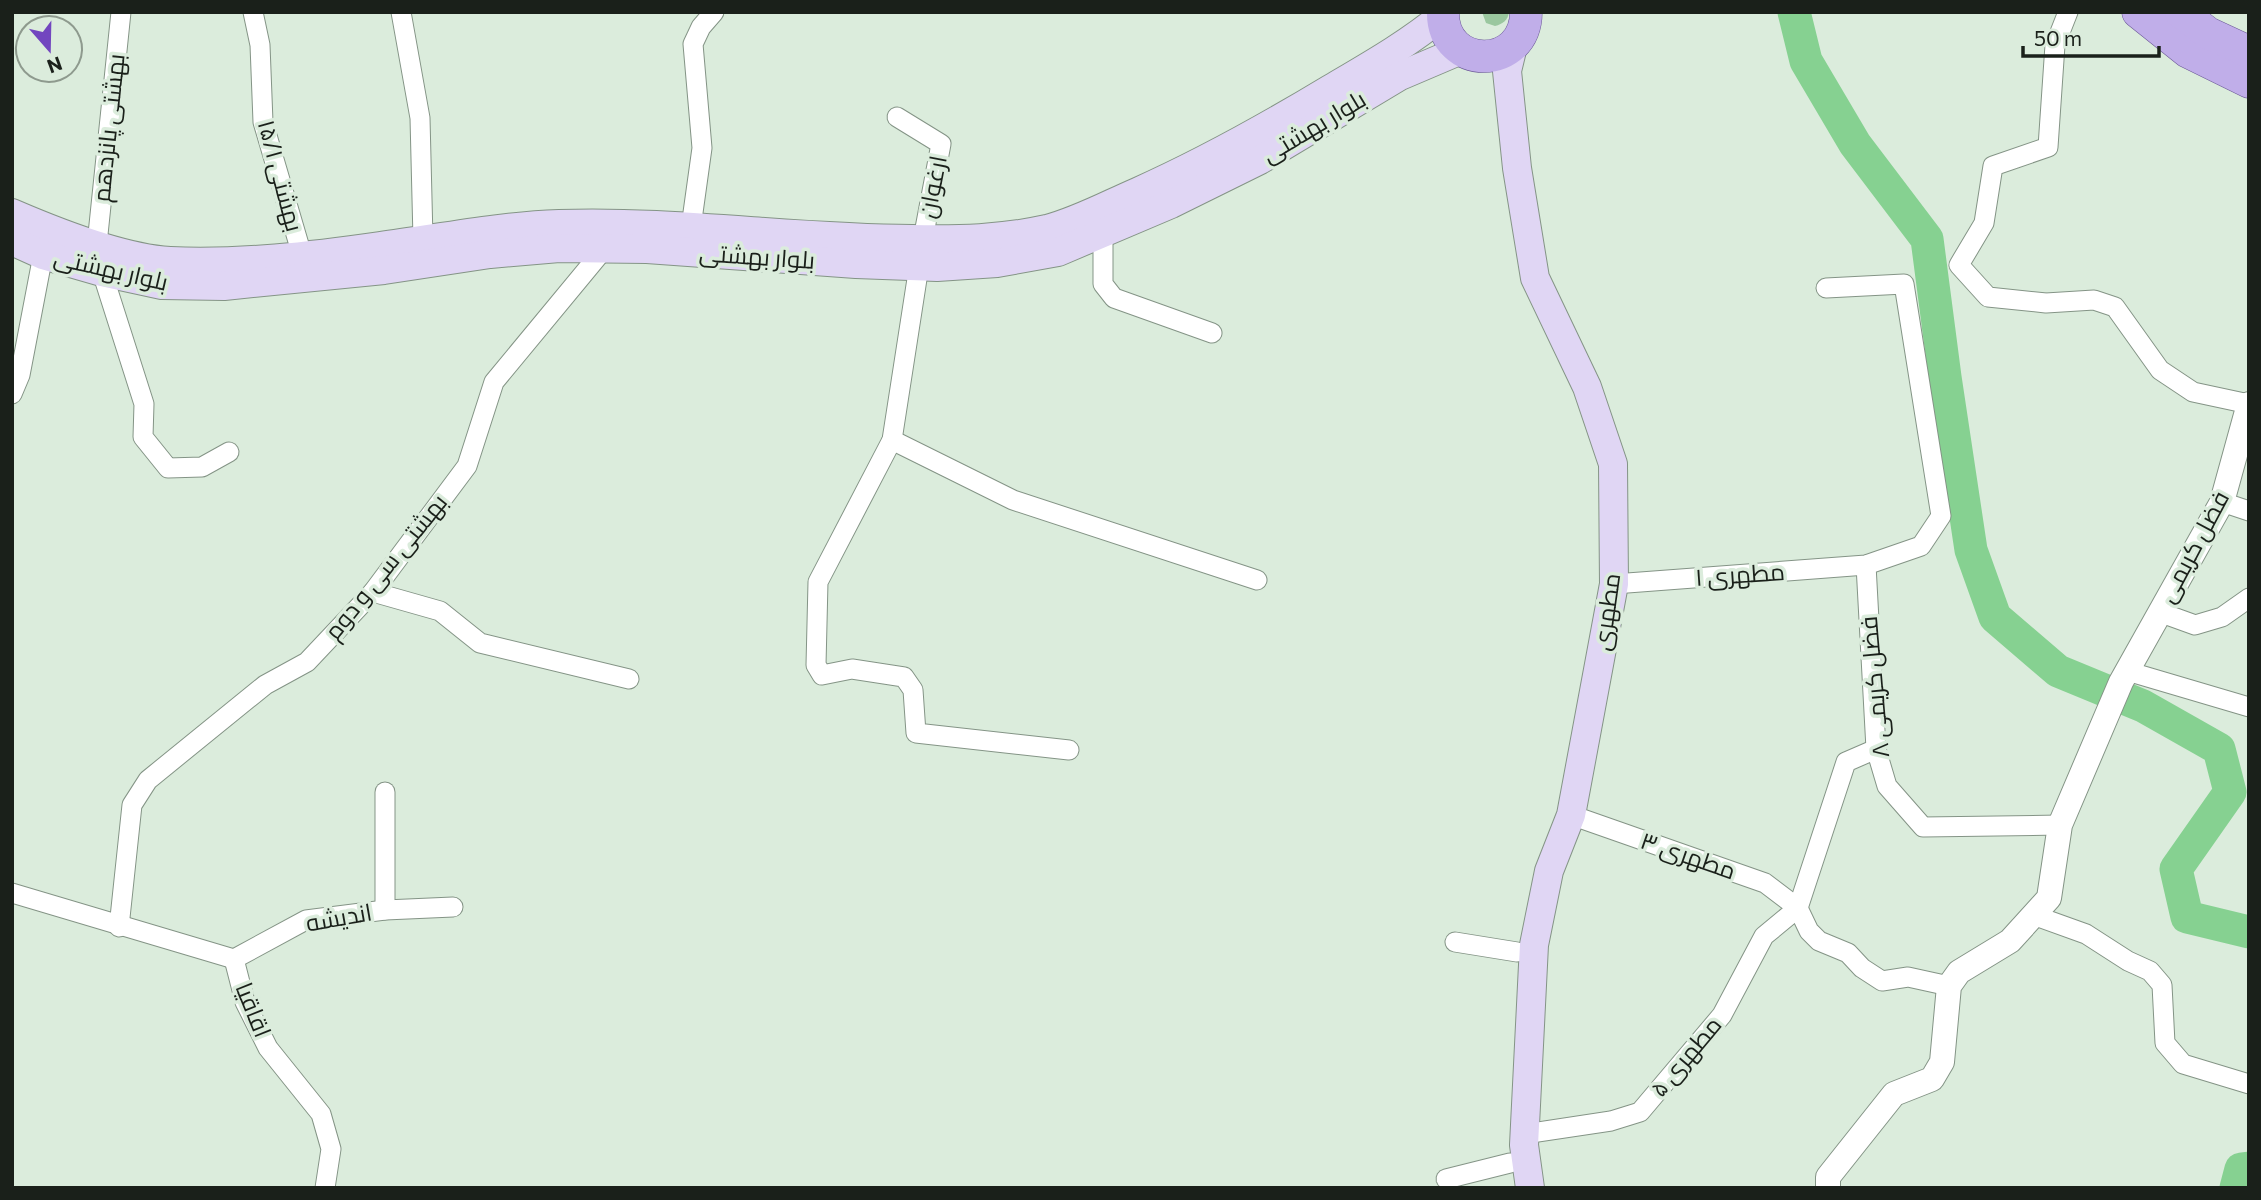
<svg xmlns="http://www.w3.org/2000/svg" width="2261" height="1200" font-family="Commissioner,Cairo,sans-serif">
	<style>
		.green { fill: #9ac79f }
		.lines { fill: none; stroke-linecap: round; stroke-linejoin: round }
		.river { stroke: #86d191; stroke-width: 33 }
		.minor-casing { stroke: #849486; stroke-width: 21 }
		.tertiary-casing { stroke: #849486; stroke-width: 26 }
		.secondary-casing { stroke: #849486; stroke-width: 30 }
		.primary-casing { stroke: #6b5997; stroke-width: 33 }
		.minor { stroke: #fff; stroke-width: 19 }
		.tertiary { stroke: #fff; stroke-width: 24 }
		.secondary { stroke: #e0d6f4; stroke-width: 28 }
		.primary { stroke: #c0aee9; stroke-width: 32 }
		.labels { text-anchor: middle; stroke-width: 7; stroke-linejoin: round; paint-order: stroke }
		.street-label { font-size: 24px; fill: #1a201a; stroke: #dbecdc }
	</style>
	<rect width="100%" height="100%" fill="#dbecdc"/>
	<path class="green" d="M1482 12H1509C1508 20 1503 24 1495 26L1486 23Z"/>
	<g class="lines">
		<g class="river">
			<polyline points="1794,12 1806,61 1855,144 1927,239 1945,377 1971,550 1995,617 2058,671 2143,706 2219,749 2230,792 2176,869 2187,917 2249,932"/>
			<polyline points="2236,1188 2241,1169 2249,1168"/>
		</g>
		<g class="minor-casing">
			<g id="minor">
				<polyline points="253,12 260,45 263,122 302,255"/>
				<polyline points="401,12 420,118 423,239"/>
				<polyline points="2068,12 2055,45 2048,147 1993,166 1984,223 1959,265 1988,297 2046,303 2094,300 2115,307 2160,370 2193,392 2249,404"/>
				<polyline points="897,117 941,144 923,239"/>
				<polyline points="691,227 702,148 693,44 701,27 714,12"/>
				<polyline points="1103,233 1103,284 1114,298 1212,333"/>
				<polyline points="97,244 121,12"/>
				<polyline points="919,266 892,440 818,582 816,665 822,675 852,669 904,677 913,690 916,733 1069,750"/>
				<polyline points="102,272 144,404 143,437 168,468 202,467 229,452"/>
				<polyline points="12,394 20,375 43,255"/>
				<polyline points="892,440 1013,500 1257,580"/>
				<polyline points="2222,502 2249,511"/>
				<polyline points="1866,565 1876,749 1887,786 1923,827 2060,825"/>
				<polyline points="1614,584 1866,565 1921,546 1941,516 1904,284 1826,288"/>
				<polyline points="373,592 440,611 480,643 629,679"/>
				<polyline points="2159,612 2195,625 2222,617 2249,598"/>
				<polyline points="2127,671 2249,707"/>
				<polyline points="385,792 385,910"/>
				<polyline points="1571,815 1765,883 1798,908 1809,931 1819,941 1848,953 1862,968 1882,981 1908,977 1949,986"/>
				<polyline points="12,893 234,959"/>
				<polyline points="1798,908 1846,762 1876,749"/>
				<polyline points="2033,915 2086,934 2128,961 2150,971 2162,985 2165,1043 2183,1064 2249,1084"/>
				<polyline points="119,927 132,805 148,780 265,685 307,662 373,592 467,466 494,382 604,249"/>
				<polyline points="1455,942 1517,952"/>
				<polyline points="234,959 245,1002 268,1048 321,1114 331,1149 325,1188"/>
				<polyline points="234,959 306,920 385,910 453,907"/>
				<polyline points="1524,1134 1611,1121 1640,1112 1722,1015 1764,936 1798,908"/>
				<polyline points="1446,1179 1510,1163"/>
			</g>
		</g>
		<g class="tertiary-casing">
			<polyline id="tertiary" points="1828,1188 1828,1177 1894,1094 1932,1079 1942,1062 1949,986 1959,972 2010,941 2049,898 2060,825 2121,682 2222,502 2249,404"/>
		</g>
		<g class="secondary-casing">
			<g id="secondary">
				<polyline points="1513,46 1507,71 1517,168 1535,278 1587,387 1613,464 1614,584 1571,815 1549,871 1534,945 1524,1145 1530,1188"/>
				<path d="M12 213C56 232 123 258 170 261 240 264 311 256 380 246 440 238 499 226 559 224 677 220 795 239 912 239 958 240 1002 239 1047 229 1078 221 1109 204 1137 192 1204 162 1267 127 1330 89 1369 66 1408 44 1443 15"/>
				<polyline points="12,241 43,255 102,272 162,285 224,286 384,270 490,254 559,248 647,249 856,264 937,267 997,263 1058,252 1171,204 1260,160 1400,76 1461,50"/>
			</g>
		</g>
		<g class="primary-casing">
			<g id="primary">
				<path d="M1443 12C1442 71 1526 71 1526 12"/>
				<polyline points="2138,12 2188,52 2249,82"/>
				<polyline points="2181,12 2208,33 2249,52"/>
			</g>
		</g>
		<use href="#minor" class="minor"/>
		<use href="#tertiary" class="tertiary"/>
		<use href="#secondary" class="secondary"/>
		<use href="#primary" class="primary"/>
	</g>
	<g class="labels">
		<g class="street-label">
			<text transform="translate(1314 127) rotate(-31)" y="8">بلوار بهشتی</text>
			<text transform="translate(109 128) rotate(-84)" y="8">بهشتی پانزدهم</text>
			<text transform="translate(280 176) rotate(75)" y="8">۱۵/۱ بهشتی</text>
			<text transform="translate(933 187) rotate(-79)" y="8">ارغوان</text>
			<text transform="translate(757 257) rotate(4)" y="8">بلوار بهشتی</text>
			<text transform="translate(111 270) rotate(13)" y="8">بلوار بهشتی</text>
			<text transform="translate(2194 547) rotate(-62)" y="8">فضل کریمی</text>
			<text transform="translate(386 567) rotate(-51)" y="8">بهشتی سی و دوم</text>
			<text transform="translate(1740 575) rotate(-4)" y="8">مطهری ۱</text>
			<text transform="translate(1607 612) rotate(-82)" y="8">مطهری</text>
			<text transform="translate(1875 687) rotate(-95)" y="8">فضل کریمی ۸</text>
			<text transform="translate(1688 856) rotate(19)" y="8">مطهری ۳</text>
			<text transform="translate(339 918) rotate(-10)" y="8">اندیشه</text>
			<text transform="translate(253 1010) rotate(68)" y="8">اقاقیا</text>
			<text transform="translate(1686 1057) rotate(-50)" y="8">مطهری ۵</text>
		</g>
	</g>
	<rect width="2261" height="1200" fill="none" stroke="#1a201a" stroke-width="28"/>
	<g transform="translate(49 49) rotate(160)"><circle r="33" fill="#dbecdc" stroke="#8e9a8e" stroke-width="2"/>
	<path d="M0-5L12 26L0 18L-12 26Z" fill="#7246bf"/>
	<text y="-10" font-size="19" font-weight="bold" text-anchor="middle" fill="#1a201a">N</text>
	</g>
	<path d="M2023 46v10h136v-10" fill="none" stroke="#1a201a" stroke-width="3.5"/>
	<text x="2034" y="46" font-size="21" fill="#1a201a" stroke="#dbecdc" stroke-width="5" paint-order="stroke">50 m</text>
</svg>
